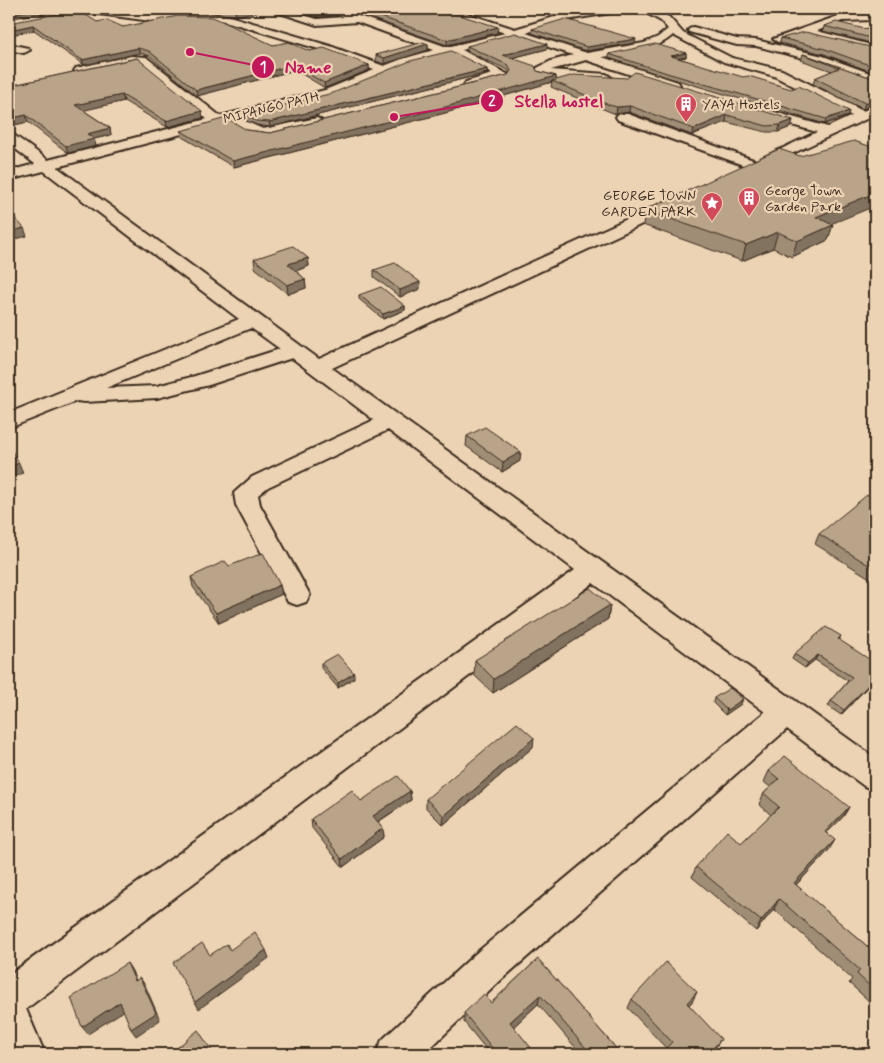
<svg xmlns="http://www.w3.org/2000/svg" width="884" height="1063" font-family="Mynerve,sans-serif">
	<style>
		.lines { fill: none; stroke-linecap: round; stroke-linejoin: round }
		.minor-casing { stroke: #3b2a1e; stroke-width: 4 }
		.minor { fill: #ebd3b3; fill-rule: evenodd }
		.wall { fill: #a08d76; stroke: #3b2a1e }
		.shaded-wall { fill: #827360; stroke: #3b2a1e }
		.building { fill: #baa489; stroke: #3b2a1e }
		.labels { text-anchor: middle; stroke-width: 4.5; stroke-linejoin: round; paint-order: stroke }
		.far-poi-label { font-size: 14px; fill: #3b2a1e; stroke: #ebd3b3; text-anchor: start }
		.far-street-label { font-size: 14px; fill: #3b2a1e; stroke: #ebd3b3 }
		.leader { fill: none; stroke: #c2185b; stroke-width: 2 }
		.callout-dot { fill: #c2185b; stroke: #ebd3b3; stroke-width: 2 }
		.mark-label { font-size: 15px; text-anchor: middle; font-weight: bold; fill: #fff }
		.callout-label { font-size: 18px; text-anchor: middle; font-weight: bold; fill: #c2185b; stroke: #ebd3b3; stroke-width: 4.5; stroke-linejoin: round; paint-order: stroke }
	</style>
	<rect width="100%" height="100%" fill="#ebd3b3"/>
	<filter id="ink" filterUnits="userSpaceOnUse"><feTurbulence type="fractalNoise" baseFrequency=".02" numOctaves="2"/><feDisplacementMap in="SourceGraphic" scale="10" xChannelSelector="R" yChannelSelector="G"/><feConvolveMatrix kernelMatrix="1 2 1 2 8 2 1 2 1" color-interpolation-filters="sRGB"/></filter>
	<g filter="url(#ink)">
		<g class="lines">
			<g class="minor-casing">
				<g id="minor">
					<polygon points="33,9 46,9 57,15 52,18"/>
					<path d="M79 9H105L151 15 192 12 226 15 330 46 384 66 402 59 434 50 357 22 317 25 268 9H283L317 19 344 17 325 9H339L447 47 505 33 440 11 439 9H453L515 29 564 14 598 9H622L617 12 566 20 526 33 587 53 644 43 658 37 668 29 661 21 639 9H652L669 17 683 33 732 58 782 70 863 111 875 106V115L757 170 618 120 616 117 618 114H628L756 161 817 132 755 115 753 112 755 109 760 108 828 127 852 116 774 76 724 62 673 35C654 52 626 54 602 57L678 82 680 85 678 88 674 89 586 60 551 70 606 74 612 78 610 81 555 79 537 74V68L551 61 573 55 515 36 462 50 509 75 507 78 474 88 470 89 464 85 466 82 492 74 451 53 446 54 410 63 333 96 240 119 263 129 317 118 324 122 322 125 263 137 248 134 227 122 57 167 319 359 669 200H681L683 203 681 206 332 368 875 758V790L864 786 787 729 501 980 424 1054H376L382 1040 475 954 765 712 593 583 26 1009 45 1054H9V975L575 570 388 430 268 487 258 495 260 505 310 595 306 602 297 605 288 602 236 505 234 493 252 477 374 420 292 358 209 385 157 398 84 402 77 401 9 428V413L239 319 44 171 9 180V171L35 164 9 144V134L14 135 48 160 207 119 139 62 80 75 74 71 76 68 131 56 146 57 220 116 325 90 374 70 322 50 225 21 192 18 151 21 84 12ZM251 328 280 349 195 376 157 386 106 388Z"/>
					<polygon points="875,14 875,20 842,21 817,31 875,46 875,52 804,35 778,42 773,39 841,15"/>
					<polygon points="693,27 737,39 756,40 823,56 875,75 875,83 815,61 756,46 737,45 689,32 688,30"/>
					<polygon points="9,44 28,48 30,50 24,53 9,50"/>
				</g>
			</g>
			<use href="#minor" class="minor"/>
		</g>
		<g class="wall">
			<polygon points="203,9 267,9 266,10 236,16 210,12"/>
			<polygon points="287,9 332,9 336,10 336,16 317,17"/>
			<polygon points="344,9 440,9 497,33 447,45"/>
			<polygon points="97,22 123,27 273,45 309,51 369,65 369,70 325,88 295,70 197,96 150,56 140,53 84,65 34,30 11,35 9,33 9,23"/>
			<polygon points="824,26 865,29 875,26 875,44 823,31"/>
			<polygon points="532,29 635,43 586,51 532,33"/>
			<polygon points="781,38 875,48 875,73 824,54 780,43"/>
			<polygon points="428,44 428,50 384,64 376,61 376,55"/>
			<polygon points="467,46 547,49 512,58 537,71 556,76 556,80 793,120 791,127 778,132 766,132 726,122 692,135 629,112 616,114 608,111 551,87 552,82 445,113 234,167 182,137 181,131 247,130 270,133 508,75 509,73 508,70 467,51"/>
			<polygon points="686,53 686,57 679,58 848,116 825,124 670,78 609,58 609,54"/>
			<polygon points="803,54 875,79 875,105 874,104 863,109 813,84 815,78 832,71 801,60"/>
			<polygon points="137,58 203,118 167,127 124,101 83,110 110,128 111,135 94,139 96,146 68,153 28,122 9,126 9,86"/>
			<polygon points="487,69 487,73 270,127 257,125 245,120 245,115"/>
			<polygon points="645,210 831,224 828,240 792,257 773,248 742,261 643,225"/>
			<polygon points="308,258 309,266 296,271 305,279 306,288 288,294 255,268 254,259"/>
			<polygon points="374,270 420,289 400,297 374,277"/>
			<polygon points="359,295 405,306 405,310 383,319 359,299"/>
			<polygon points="467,436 520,461 502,472 466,446"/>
			<polygon points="875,500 875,577 873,580 815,544 819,534"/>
			<polygon points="229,566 280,585 282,594 219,623 193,587 191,577"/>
			<polygon points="610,605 608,619 493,693 474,675 475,660"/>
			<polygon points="841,636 839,640 873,678 871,683 841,715 828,706 831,701 848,681 815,660 805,668 792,659 794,654"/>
			<polygon points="321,663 354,678 338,688 321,668"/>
			<polygon points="714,698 741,704 725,715 713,703"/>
			<polygon points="533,747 443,825 426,808 426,799"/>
			<polygon points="769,771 849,807 843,817 827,833 829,850 796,885 875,953 875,996 870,1002 849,983 852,979 774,909 756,931 692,877 696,867 741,843 771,815 759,804 764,793 770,787 764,782"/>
			<polygon points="410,791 411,800 378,822 383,828 384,837 343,867 312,828 311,819 361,801"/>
			<polygon points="538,959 621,1054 581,1054 538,1004 513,1027 536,1054 490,1054 464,1022 464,1013 491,1003"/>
			<polygon points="632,999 692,1002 689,1005 716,1047 666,1048 628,1008"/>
		</g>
		<g class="shaded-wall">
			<polygon points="35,9 60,9 9,19 9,14"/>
			<polygon points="245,9 267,9 266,10 236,16 235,11"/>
			<polygon points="336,10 336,16 317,17 317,12"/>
			<polygon points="33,25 34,30 11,35 10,30"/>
			<polygon points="498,27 497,33 447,45 447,40"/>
			<polygon points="636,39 635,43 586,51 587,47"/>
			<polygon points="428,44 428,50 384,64 384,58"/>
			<polygon points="547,44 547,49 503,60 503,55"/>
			<polygon points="138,48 140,53 84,65 82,60"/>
			<polygon points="686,53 686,57 670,60 671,56"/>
			<polygon points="294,65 295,70 197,96 196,90"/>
			<polygon points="369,65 369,70 325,88 324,83"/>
			<polygon points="487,69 487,73 270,127 269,122"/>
			<polygon points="556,76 556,81 552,81 552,82 445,113 234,167 233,161"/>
			<polygon points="122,95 124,101 77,112 75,105"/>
			<polygon points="875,99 874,104 863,109 865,103"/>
			<polygon points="630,106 629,112 616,114 617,107"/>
			<polygon points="202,111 203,118 167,127 166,121"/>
			<polygon points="849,111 848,116 825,124 826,119"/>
			<polygon points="26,115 28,122 9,126 9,119"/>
			<polygon points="727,115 726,122 692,135 694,129"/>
			<polygon points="793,120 791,127 778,132 780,125"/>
			<polygon points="110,128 111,135 94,139 96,146 68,153 66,146 87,134"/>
			<polygon points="875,193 875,206 811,232 816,217"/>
			<polygon points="833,225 828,240 792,257 797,241"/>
			<polygon points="24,228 27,236 9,241 9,232"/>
			<polygon points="778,232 773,248 742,261 746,245"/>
			<polygon points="308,258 309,266 289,273 288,264"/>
			<polygon points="305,279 306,288 288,294 287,285"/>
			<polygon points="420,282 420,289 400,297 400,290"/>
			<polygon points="405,306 405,310 383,319 383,314"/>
			<polygon points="521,452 520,461 502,472 503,462"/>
			<polygon points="19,463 23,473 9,478 9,467"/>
			<polygon points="280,585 282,594 219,623 216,613"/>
			<polygon points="610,605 608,619 493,693 494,679"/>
			<polygon points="818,655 815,660 805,668 808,663"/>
			<polygon points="354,673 354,678 338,688 338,683"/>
			<polygon points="874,679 871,683 841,715 844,710"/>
			<polygon points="743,699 741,704 725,715 727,710"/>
			<polygon points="534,738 533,747 443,825 444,816"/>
			<polygon points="410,791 411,800 374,824 373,816"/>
			<polygon points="849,807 843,817 818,842 825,832"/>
			<polygon points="383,828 384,837 343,867 342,859"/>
			<polygon points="835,840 829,850 788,893 794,883"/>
			<polygon points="779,899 774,909 756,931 761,921"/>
			<polygon points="266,950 269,958 199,1009 195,1002"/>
			<polygon points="127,963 132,971 139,988 135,981"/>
			<polygon points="140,978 145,985 160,1020 136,1036 131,1029"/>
			<polygon points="697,992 692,1002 682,1012 687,1003"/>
			<polygon points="540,995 538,1004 509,1031 510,1022"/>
			<polygon points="120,1002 125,1010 88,1034 82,1027"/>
			<polygon points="721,1039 716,1047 710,1054 708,1054"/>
		</g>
		<g class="building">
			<polygon points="9,9 35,9 9,14"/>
			<polygon points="223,9 245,9 235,11"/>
			<polygon points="305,9 332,9 336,10 317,12"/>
			<polygon points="358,9 440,9 498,27 447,40"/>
			<polygon points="78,10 97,22 107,20 123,27 178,16 213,17 273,45 289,42 309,51 324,48 369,65 324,83 294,65 196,90 149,51 138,48 82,60 33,25 10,30 9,29 9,23"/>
			<polygon points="565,19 636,39 587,47 532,29"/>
			<polygon points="836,22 865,29 875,26 875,39 824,26"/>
			<polygon points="805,32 875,48 875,67 825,49 781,38"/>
			<polygon points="515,33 547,44 503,55 535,66 537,71 556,76 445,107 233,161 181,131 226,118 247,130 270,133 508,75 511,71 508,65 467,46"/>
			<polygon points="423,42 428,44 384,58 376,55"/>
			<polygon points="655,44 686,53 671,56 743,77 749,76 791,89 799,86 849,111 826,119 670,74 609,54"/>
			<polygon points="451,51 487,69 269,122 256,121 245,115 333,93 410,61"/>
			<polygon points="803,54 875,79 875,99 865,103 815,78 839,68"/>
			<polygon points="137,58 202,111 166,121 122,95 75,105 110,128 87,134 94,139 66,146 26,115 9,119 9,86"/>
			<polygon points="635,72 793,120 780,125 767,126 727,115 694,129 630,106 617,107 609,105 552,81 574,75 627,78"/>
			<polygon points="854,141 875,148 875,193 816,217 833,225 797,241 778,232 746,245 645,210 779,149 800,156"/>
			<polygon points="9,212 24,228 9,232"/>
			<polygon points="293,246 308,258 288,264 305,279 287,285 254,259"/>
			<polygon points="395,263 420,282 400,290 374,270"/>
			<polygon points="381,287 405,306 383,314 359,295"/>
			<polygon points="485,427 521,452 503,462 467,436"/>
			<polygon points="9,446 19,463 9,467"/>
			<polygon points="867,495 875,500 875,569 819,534"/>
			<polygon points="263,553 280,585 216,613 191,577 225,561 229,566"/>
			<polygon points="590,588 610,605 494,679 475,660"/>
			<polygon points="826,627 841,636 838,639 875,663 875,673 872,677 874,679 844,710 831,701 852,677 818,655 808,663 794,654"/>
			<polygon points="337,654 354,673 338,683 321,663"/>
			<polygon points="730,688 743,699 727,710 714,698"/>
			<polygon points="517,723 534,738 444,816 426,799"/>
			<polygon points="785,756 849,807 825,832 835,840 794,883 875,953 875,991 857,974 860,970 779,899 761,921 696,867 727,831 741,843 779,807 764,793 779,779 769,771"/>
			<polygon points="398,776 410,791 373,816 383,828 342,859 311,819 352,790 361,801"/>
			<polygon points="255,932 266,950 195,1002 173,963 202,943 210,955 227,944 230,950"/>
			<polygon points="538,959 621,1054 591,1054 540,995 510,1022 536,1054 497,1054 464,1013 484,994 491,1003"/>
			<polygon points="666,962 697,992 687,1003 721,1039 708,1054 660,1054 672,1042 632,999"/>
			<polygon points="127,963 135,981 140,978 156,1013 131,1029 120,1002 82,1027 71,998"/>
			<polygon points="198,1030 214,1054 170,1054"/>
		</g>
	</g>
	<defs>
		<g id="building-pin" transform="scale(1.125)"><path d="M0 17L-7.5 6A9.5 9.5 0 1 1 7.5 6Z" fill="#d1495b" stroke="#ebd3b3"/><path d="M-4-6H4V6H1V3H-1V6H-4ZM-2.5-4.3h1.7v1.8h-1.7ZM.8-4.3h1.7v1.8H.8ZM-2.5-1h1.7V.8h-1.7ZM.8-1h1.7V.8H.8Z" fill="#fff"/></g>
		<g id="sight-pin" transform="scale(1.125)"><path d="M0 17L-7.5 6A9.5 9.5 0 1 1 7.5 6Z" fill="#d1495b" stroke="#ebd3b3"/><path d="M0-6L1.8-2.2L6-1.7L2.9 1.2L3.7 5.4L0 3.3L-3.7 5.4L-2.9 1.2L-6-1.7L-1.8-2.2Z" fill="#fff"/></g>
	</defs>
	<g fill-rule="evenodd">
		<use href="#building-pin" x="686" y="104"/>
		<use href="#building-pin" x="749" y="198"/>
		<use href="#sight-pin" x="712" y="203"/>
	</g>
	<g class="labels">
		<g class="far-poi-label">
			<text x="702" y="109">YAYA Hostels</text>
			<text x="765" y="195">George Town<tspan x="765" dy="16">Garden Park</tspan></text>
			<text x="696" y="200" text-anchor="end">GEORGE TOWN<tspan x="696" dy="16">GARDEN PARK</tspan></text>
		</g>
		<g class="far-street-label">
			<text transform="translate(271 107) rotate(-14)" y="5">MIPANGO PATH</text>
		</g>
	</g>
	<path class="leader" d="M190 52L263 67M394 117L492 101"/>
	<g class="callout-dot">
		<circle cx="190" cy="52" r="5"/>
		<circle cx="394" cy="117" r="5"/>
		<circle cx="263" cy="67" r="12"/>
		<circle cx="492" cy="101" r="12"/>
	</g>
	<g class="mark-label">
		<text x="263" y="72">1</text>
		<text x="492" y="106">2</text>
	</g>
	<g class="callout-label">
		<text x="308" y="73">Name</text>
		<text x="559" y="107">Stella hostel</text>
	</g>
	<rect width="884" height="1063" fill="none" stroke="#ebd3b3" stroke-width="30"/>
	<rect x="15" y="15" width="854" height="1033" fill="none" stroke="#3b2a1e" stroke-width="2" filter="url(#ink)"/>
</svg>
